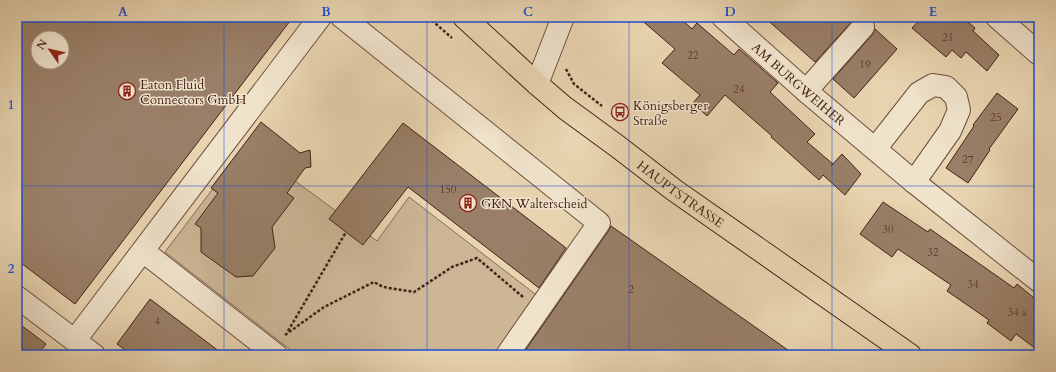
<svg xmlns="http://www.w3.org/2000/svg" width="1056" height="372" font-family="Cardo,serif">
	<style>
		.green { fill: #ccb696; stroke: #886c56 }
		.building { fill: #997f67; stroke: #432217; fill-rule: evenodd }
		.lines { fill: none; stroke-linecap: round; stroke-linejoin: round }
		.minor-casing { stroke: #6c4e3d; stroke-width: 24 }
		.major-casing { stroke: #432217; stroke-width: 24 }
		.path { stroke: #432217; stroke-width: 2.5; stroke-dasharray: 3 2; stroke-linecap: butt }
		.minor { stroke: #f0e3cc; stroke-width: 22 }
		.major { stroke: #e8d4b0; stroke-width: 22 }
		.grid { fill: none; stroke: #1d4ed8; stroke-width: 1; stroke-opacity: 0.55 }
		.labels { text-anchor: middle; stroke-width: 3; stroke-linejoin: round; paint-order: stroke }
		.number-label { font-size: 11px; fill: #58392b }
		.street-label { font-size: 13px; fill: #432217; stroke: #f0e3cc }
		.poi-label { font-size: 13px; fill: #432217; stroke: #f0e3cc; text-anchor: start }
		.neatline { fill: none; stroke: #1d4ed8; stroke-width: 1.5 }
		.grid-label { font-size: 13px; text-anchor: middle; font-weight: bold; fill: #1d4ed8 }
	</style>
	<rect width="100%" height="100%" fill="#e8d4b0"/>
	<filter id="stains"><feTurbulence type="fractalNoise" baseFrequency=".005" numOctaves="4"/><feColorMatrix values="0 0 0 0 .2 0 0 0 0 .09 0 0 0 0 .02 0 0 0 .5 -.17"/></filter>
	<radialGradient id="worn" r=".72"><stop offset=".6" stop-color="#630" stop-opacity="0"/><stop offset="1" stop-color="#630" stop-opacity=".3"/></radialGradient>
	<polygon class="green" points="246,145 377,241 409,197 539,297 499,355 297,355 165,252"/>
	<g class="building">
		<path d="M17 17H293L75 304 17 260ZM38 38H62V62H38Z"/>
		<polygon points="638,17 679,17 692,29 697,23 734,55 739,49 778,83 770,92 815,134 807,142 833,164 831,166 842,154 861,174 845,195 823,175 819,180 771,137 772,136 725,95 707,116 693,103 700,95 662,63 675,49"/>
		<polygon points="764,17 856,17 815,62"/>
		<polygon points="922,17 962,17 975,28 973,31 999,55 987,71 966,52 961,58 952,50 946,57 912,28"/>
		<polygon points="875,29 897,49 854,98 833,79 872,35"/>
		<polygon points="997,93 1018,109 989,149 990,150 968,183 946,168 974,126 973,125"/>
		<polygon points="261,122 300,153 310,150 311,167 305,168 287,193 294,198 272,227 275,248 253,276 236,277 201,252 201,228 195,224 218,193 211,188"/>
		<polygon points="403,123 566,248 539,288 408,187 363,245 329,219"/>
		<polygon points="883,202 928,232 930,229 1014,288 1017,284 1039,302 1039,351 1016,334 1011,341 987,323 989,320 947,291 951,285 898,249 892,257 860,234"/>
		<polygon points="611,226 795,355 522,355 609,230"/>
		<polygon points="150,299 224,355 132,355 117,344"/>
		<polygon points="17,322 46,344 37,355 17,355"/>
	</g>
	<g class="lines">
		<g class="minor-casing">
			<g id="minor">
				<polyline points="342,17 599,223 507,355"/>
				<path id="s1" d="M723 17 806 91 914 182 1039 281"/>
				<polyline points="997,17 1039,54"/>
				<polyline points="537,84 563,17"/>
				<polyline points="806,91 863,27"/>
				<polyline points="875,149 919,93 933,85 946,87 956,97 959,110 950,131 914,182"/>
				<polyline points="143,251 276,355"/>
				<polyline points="17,297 94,355"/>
				<polyline points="75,340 320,17"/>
			</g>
		</g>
		<g class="major-casing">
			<g id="major">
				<path id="s2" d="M464 17 537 84 565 108 617 146 674 190 910 355"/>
			</g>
		</g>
		<g class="path">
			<polyline points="428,17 452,38"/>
			<polyline points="566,69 574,84 602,106"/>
			<polyline points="611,113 613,114 620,112"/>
			<polyline points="288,331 346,232"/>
			<polyline points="285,335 324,307 374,282 383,287 414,292 452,267 477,258 523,297"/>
		</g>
		<use href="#minor" class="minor"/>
		<use href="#major" class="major"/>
	</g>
	<path class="grid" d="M224 17V355M427 17V355M629 17V355M832 17V355M17 186H1039"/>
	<defs>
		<g id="building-ring" transform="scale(0.9)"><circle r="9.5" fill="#f0e3cc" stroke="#8f2418" stroke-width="1.5"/><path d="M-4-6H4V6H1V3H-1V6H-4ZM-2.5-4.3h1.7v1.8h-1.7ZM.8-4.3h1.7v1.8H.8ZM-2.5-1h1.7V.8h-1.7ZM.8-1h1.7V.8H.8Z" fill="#8f2418"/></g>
		<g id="bus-ring" transform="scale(0.9)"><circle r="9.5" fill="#f0e3cc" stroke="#8f2418" stroke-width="1.5"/><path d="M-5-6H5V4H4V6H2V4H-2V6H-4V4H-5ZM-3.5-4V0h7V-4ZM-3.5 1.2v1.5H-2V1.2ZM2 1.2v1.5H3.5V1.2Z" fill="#8f2418"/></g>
	</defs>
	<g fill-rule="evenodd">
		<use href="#building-ring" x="127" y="91"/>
		<use href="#bus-ring" x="620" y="112"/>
		<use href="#building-ring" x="468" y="203"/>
	</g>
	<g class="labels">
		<g class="number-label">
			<text x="948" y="41">21</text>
			<text x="693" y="59">22</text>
			<text x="865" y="68">19</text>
			<text x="739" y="93">24</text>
			<text x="996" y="121">25</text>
			<text x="968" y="163">27</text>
			<text x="448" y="193">150</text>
			<text x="888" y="233">30</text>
			<text x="933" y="256">32</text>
			<text x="973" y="288">34</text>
			<text x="631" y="293">2</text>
			<text x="1017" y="316">34 a</text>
			<text x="157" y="325">4</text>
		</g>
		<g class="street-label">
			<text dy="5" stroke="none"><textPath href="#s1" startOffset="101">AM BURGWEIHER</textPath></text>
			<text dy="5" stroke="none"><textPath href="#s2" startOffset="280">HAUPTSTRASSE</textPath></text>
		</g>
		<g class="poi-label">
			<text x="140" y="89">Eaton Fluid<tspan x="140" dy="15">Connectors GmbH</tspan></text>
			<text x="633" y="110">Königsberger<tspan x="633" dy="15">Straße</tspan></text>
			<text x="481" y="208">GKN Walterscheid</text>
		</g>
	</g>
	<rect width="1056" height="372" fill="none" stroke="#e8d4b0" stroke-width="44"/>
	<g transform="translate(50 50) rotate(304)"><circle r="19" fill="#f0e3cc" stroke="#ab9684"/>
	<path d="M0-3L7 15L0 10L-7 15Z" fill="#8f2418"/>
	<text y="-6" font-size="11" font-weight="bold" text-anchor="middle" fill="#432217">N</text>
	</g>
	<rect x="22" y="22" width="1012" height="328" class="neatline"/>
	<g class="grid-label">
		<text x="123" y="16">A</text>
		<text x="326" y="16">B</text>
		<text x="528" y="16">C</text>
		<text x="730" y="16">D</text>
		<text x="933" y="16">E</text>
		<text x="11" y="109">1</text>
		<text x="11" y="273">2</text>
	</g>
	<rect width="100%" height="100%" filter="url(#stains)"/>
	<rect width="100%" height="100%" fill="url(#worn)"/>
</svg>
